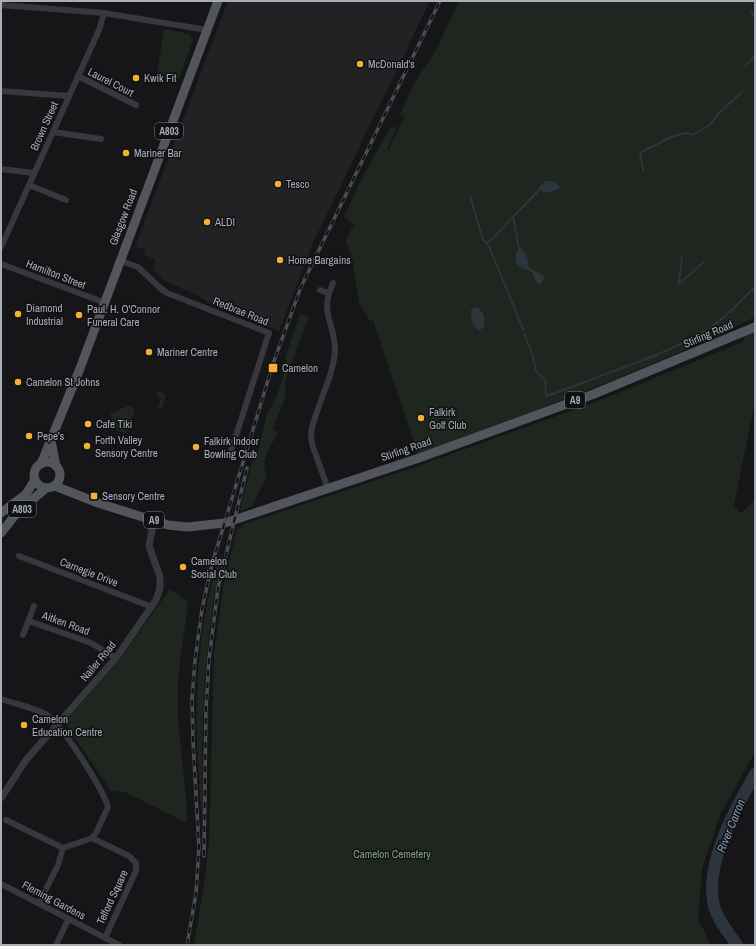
<svg xmlns="http://www.w3.org/2000/svg" width="756" height="946" font-family="'Archivo Narrow',sans-serif">
	<style>
		.built { fill: #222225 }
		.green { fill: #1e261f }
		.water { fill: #2c353c }
		.lines { fill: none; stroke-linecap: round; stroke-linejoin: round }
		.stream { stroke: #2c353c; stroke-width: 2 }
		.river { stroke: #2c353c; stroke-width: 12 }
		.minor { stroke: #37383d; stroke-width: 6 }
		.tertiary { stroke: #37383d; stroke-width: 7 }
		.primary { stroke: #53555c; stroke-width: 9 }
		.rail-casing { stroke: #4a4c52; stroke-width: 3.5 }
		.rail { stroke: #111113; stroke-width: 2; stroke-dasharray: 6; stroke-linecap: butt }
		.poi-dot { fill: #f2b134; stroke: #111113; stroke-width: 1.5 }
		.labels { text-anchor: middle; stroke-width: 3; stroke-linejoin: round; paint-order: stroke }
		.shield { fill: #111113; stroke: #7b7e86; stroke-width: 1 }
		.shield-label { font-size: 10px; font-weight: bold; fill: #a8adb8 }
		.poi-label { font-size: 11px; fill: #a8adb8; stroke: #111113; text-anchor: start }
		.street-label { font-size: 11px; fill: #a8adb8; stroke: #111113 }
		.park-label { font-size: 11px; fill: #7fa381; stroke: #111113 }
		.water-label { font-size: 12px; font-style: italic; fill: #7f9bb3; stroke: #111113 }
	</style>
	<rect width="100%" height="100%" fill="#161618"/>
	<polygon class="built" points="228,1 430,1 311,247 279,331 215,306 197,295 163,280 153,269 155,259 144,255 146,249 135,247"/>
	<g class="green">
		<path d="M459 1H755V317C646 371 532 412 418 454L373 320 370 321 359 303 353 262 346 240 354 224 344 217 359 184 389 129 394 126 396 130 387 150 388 151 405 116 402 117 400 114 415 82 436 50Z"/>
		<polygon points="164,29 189,34 193,40 179,79 157,73"/>
		<path d="M300 314 309 316 286 378 285 398 273 428 278 434C270 446 259 462 267 476L252 506 242 511 240 510 252 461 256 460 268 410 271 409 274 399H276L284 375 283 374 287 360 285 359Z"/>
		<polygon points="755,327 755,402 734,505 741,513 755,500 755,752 721,813 702,869 698,919 711,945 194,945 204,885 209,845 214,654 224,582 237,529 242,527 242,525 421,465 598,401 743,342 746,331"/>
		<polygon points="159,392 162,392 166,395 162,408 157,407 161,398 156,395"/>
		<polygon points="130,405 135,410 126,434 117,431 110,414"/>
		<path d="M220 553 222 557C203 646 201 725 203 815 199 804 200 786 199 773 193 699 198 624 220 553Z"/>
		<path d="M170 589 188 602C185 629 180 656 178 683 175 730 187 776 187 823L125 792 111 791 67 726 68 719 119 660Z"/>
	</g>
	<g class="water">
		<path d="M545 181C551 181 557 181 560 188L557 190 544 193 539 187Z"/>
		<path d="M519 248H521L528 259 529 268 543 275 544 278 541 285 536 282 532 272C519 267 510 264 519 248Z"/>
		<path d="M474 308H478L484 315V327L479 331C473 325 470 319 471 310Z"/>
	</g>
	<g class="lines">
		<g class="stream">
			<polyline points="751,12 755,18"/>
			<polyline points="745,66 755,56"/>
			<polyline points="643,170 640,153 671,137 685,133 693,135 710,125 718,114 741,93"/>
			<polyline points="470,196 483,240 486,243"/>
			<polyline points="513,217 519,248"/>
			<polyline points="679,284 704,262"/>
			<polyline points="679,284 682,256"/>
			<polyline points="523,329 488,244 486,243 491,240 540,189"/>
			<path d="M524 334 532 353 536 371 545 380 546 396C566 390 584 382 603 375 640 361 677 349 710 328 726 317 741 301 755 287"/>
		</g>
		<path class="river" d="M737 945C729 933 718 921 714 906 704 864 735 809 755 774"/>
		<g class="minor">
			<polyline points="1,5 104,13 207,30"/>
			<polyline points="78,76 136,105"/>
			<polyline points="1,91 69,96"/>
			<polyline points="53,132 101,139"/>
			<polyline points="1,169 34,173"/>
			<polyline points="29,185 66,200"/>
			<polyline points="1,247 99,30 104,13"/>
			<polyline points="119,260 138,267 159,287 167,293 269,333 231,451"/>
			<polyline points="1,264 103,302"/>
			<polyline points="320,290 328,293"/>
			<path d="M328 489 312 444 311 432C316 407 335 373 335 349 334 321 319 312 333 283"/>
			<polyline points="19,556 152,607"/>
			<polyline points="29,621 91,643 116,658"/>
			<polyline points="23,635 34,606"/>
			<path d="M1 699C12 703 38 709 47 715 63 726 103 789 108 807L97 831 92 838"/>
			<polyline points="6,820 63,848"/>
			<polyline points="1,884 119,945"/>
			<polyline points="39,903 58,865 63,848 92,838 129,856 136,863 136,871 105,938"/>
			<polyline points="56,945 68,920"/>
		</g>
		<polyline class="tertiary" points="1,798 26,760 116,658 156,600 160,588 160,577 149,546 154,520"/>
		<g class="primary">
			<polyline points="51,441 56,466"/>
			<circle cx="47" cy="475" r="13"/>
			<polyline points="41,464 79,371 218,1"/>
			<polyline points="55,486 98,503 168,525 187,527 225,523 419,458 594,394 755,327"/>
			<polyline points="1,513 26,494 35,480"/>
			<polyline points="1,533 16,514 46,488"/>
		</g>
		<g class="rail-casing">
			<g id="rail">
				<polyline points="204,856 206,709 209,659 218,588 247,468"/>
				<polyline points="187,945 196,893 199,847 193,741 192,699 195,661 202,609 212,564 273,364 301,287 440,1"/>
			</g>
		</g>
		<use href="#rail" class="rail"/>
	</g>
	<g class="poi-dot">
		<circle cx="360" cy="64" r="4"/>
		<circle cx="136" cy="78" r="4"/>
		<circle cx="126" cy="153" r="4"/>
		<circle cx="278" cy="184" r="4"/>
		<circle cx="207" cy="222" r="4"/>
		<circle cx="280" cy="260" r="4"/>
		<circle cx="18" cy="314" r="4"/>
		<circle cx="79" cy="315" r="4"/>
		<circle cx="149" cy="352" r="4"/>
		<rect x="268" y="363" width="10" height="10" rx="2"/>
		<circle cx="18" cy="382" r="4"/>
		<circle cx="421" cy="418" r="4"/>
		<circle cx="88" cy="424" r="4"/>
		<circle cx="29" cy="436" r="4"/>
		<circle cx="87" cy="446" r="4"/>
		<circle cx="196" cy="447" r="4"/>
		<rect x="90" y="492" width="8" height="8" rx="2"/>
		<circle cx="183" cy="567" r="4"/>
		<circle cx="24" cy="725" r="4"/>
	</g>
	<g class="labels">
		<g class="shield">
			<rect x="155" y="123" width="28" height="16" rx="3"/>
			<rect x="565" y="392" width="20" height="16" rx="3"/>
			<rect x="8" y="501" width="28" height="16" rx="3"/>
			<rect x="144" y="512" width="20" height="16" rx="3"/>
		</g>
		<g class="shield-label">
			<text x="169" y="135">A803</text>
			<text x="575" y="404">A9</text>
			<text x="22" y="513">A803</text>
			<text x="154" y="524">A9</text>
		</g>
		<g class="poi-label">
			<text x="368" y="68">McDonald's</text>
			<text x="144" y="82">Kwik Fit</text>
			<text x="134" y="157">Mariner Bar</text>
			<text x="286" y="188">Tesco</text>
			<text x="215" y="226">ALDI</text>
			<text x="288" y="264">Home Bargains</text>
			<text x="26" y="312">Diamond<tspan x="26" dy="13">Industrial</tspan></text>
			<text x="87" y="313">Paul. H. O'Connor<tspan x="87" dy="13">Funeral Care</tspan></text>
			<text x="157" y="356">Mariner Centre</text>
			<text x="282" y="372">Camelon</text>
			<text x="26" y="386">Camelon St Johns</text>
			<text x="429" y="416">Falkirk<tspan x="429" dy="13">Golf Club</tspan></text>
			<text x="96" y="428">Cafe Tiki</text>
			<text x="37" y="440">Pepe's</text>
			<text x="95" y="444">Forth Valley<tspan x="95" dy="13">Sensory Centre</tspan></text>
			<text x="204" y="445">Falkirk Indoor<tspan x="204" dy="13">Bowling Club</tspan></text>
			<text x="102" y="500">Sensory Centre</text>
			<text x="191" y="565">Camelon<tspan x="191" dy="13">Social Club</tspan></text>
			<text x="32" y="723">Camelon<tspan x="32" dy="13">Education Centre</tspan></text>
		</g>
		<g class="street-label">
			<text transform="translate(111 82) rotate(27)" y="4">Laurel Court</text>
			<text transform="translate(44 126) rotate(-66)" y="4">Brown Street</text>
			<text transform="translate(123 217) rotate(-69)" y="4">Glasgow Road</text>
			<text transform="translate(56 274) rotate(21)" y="4">Hamilton Street</text>
			<text transform="translate(241 311) rotate(22)" y="4">Redbrae Road</text>
			<text transform="translate(708 334) rotate(-23)" y="4">Stirling Road</text>
			<text transform="translate(406 449) rotate(-19)" y="4">Stirling Road</text>
			<text transform="translate(89 572) rotate(21)" y="4">Carnegie Drive</text>
			<text transform="translate(66 623) rotate(20)" y="4">Aitken Road</text>
			<text transform="translate(98 661) rotate(-50)" y="4">Nailer Road</text>
			<text transform="translate(112 897) rotate(-65)" y="4">Telford Square</text>
			<text transform="translate(54 900) rotate(28)" y="4">Fleming Gardens</text>
		</g>
		<g class="park-label">
			<text x="392" y="858">Camelon Cemetery</text>
		</g>
		<g class="water-label">
			<text transform="translate(731 826) rotate(-68)" y="4">River Carron</text>
		</g>
	</g>
	<rect width="756" height="946" fill="none" stroke="#a8adb8" stroke-width="4"/>
</svg>
